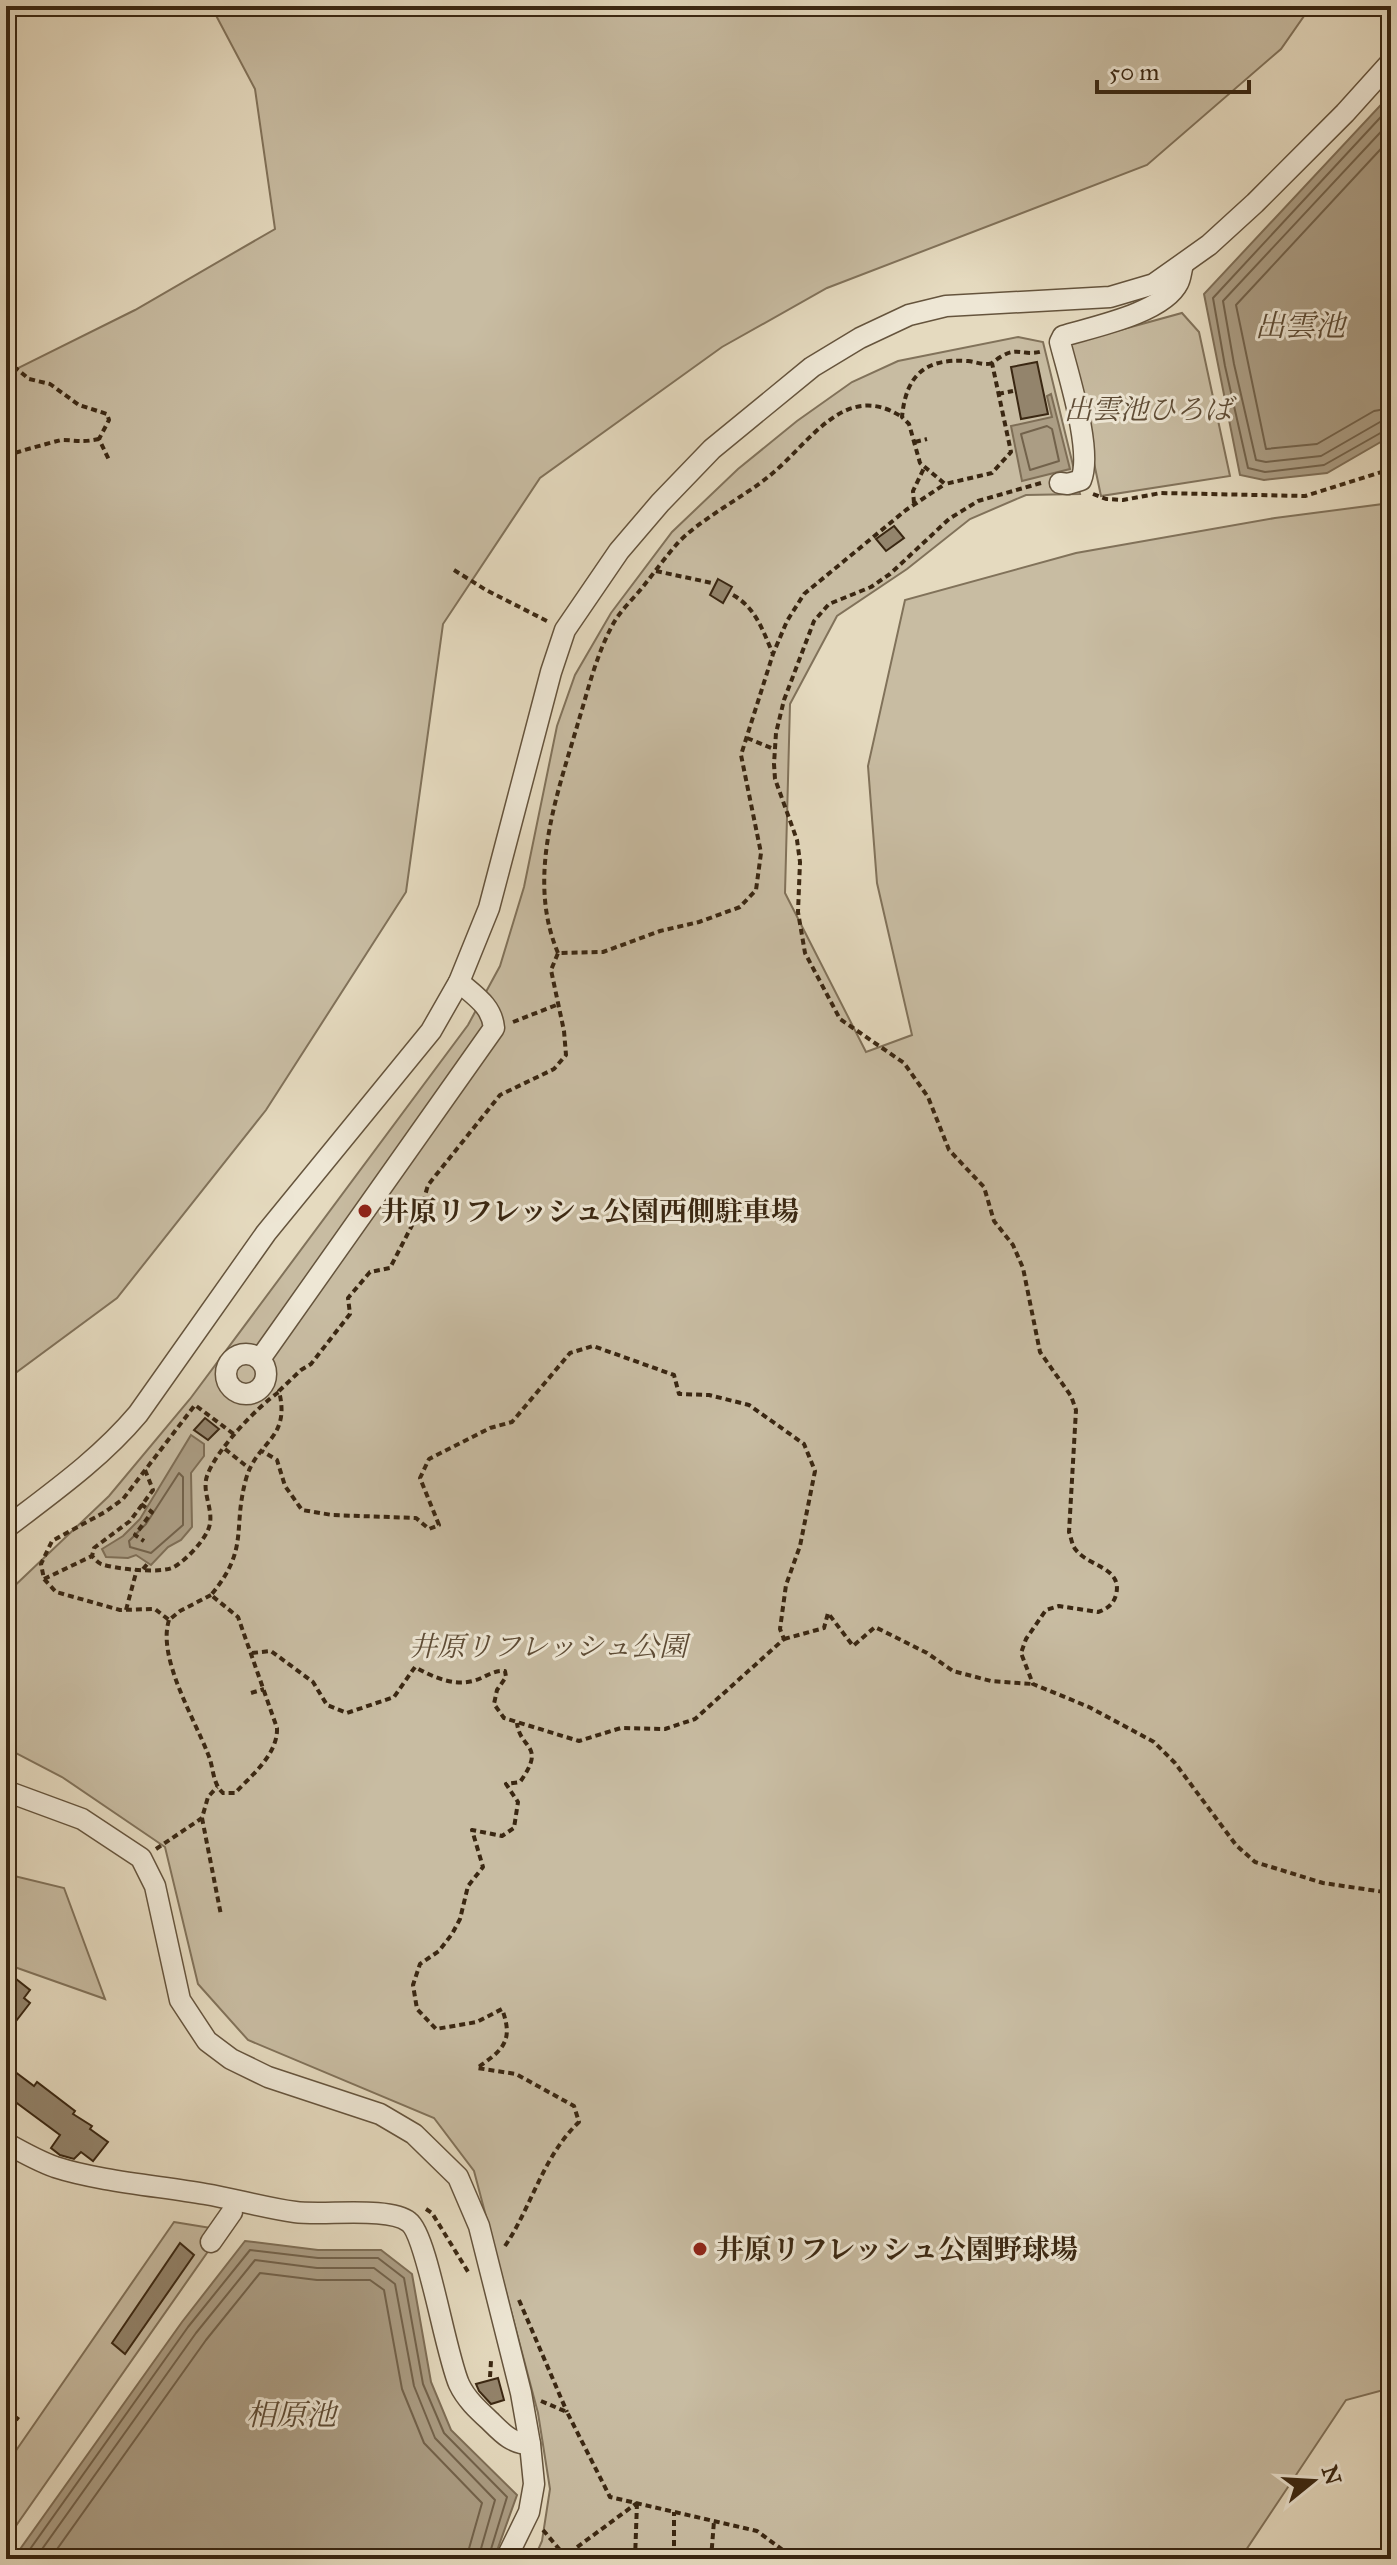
<svg xmlns="http://www.w3.org/2000/svg" width="1397" height="2565" font-family="'IM FELL Great Primer','Noto Serif JP',serif">
	<style>
		.green { fill: #c8bca2; stroke: #81725a; stroke-width: 2 }
		.water { fill: #ab9d84; stroke: #7e6e56; stroke-width: 2 }
		.lines { fill: none; stroke-linecap: round; stroke-linejoin: round }
		.shore { stroke: #72624b; stroke-width: 2 }
		.building { fill: #93846c; stroke: #3a2712; stroke-width: 2 }
		.minor-casing { stroke: #65543d; stroke-width: 23 }
		.path { stroke: #3a2712; stroke-width: 4; stroke-dasharray: 6 4; stroke-linecap: butt }
		.minor { stroke: #eee7d5; stroke-width: 20 }
		.poi-dot { fill: #8f2418; stroke: #eee7d5; stroke-width: 3 }
		.labels { text-anchor: middle; stroke-width: 6; stroke-linejoin: round; paint-order: stroke }
		.park-label { font-size: 28px; font-style: italic; fill: #5e4c36; stroke: #eee7d5 }
		.poi-label { font-size: 28px; font-weight: bold; fill: #3a2712; stroke: #eee7d5; text-anchor: start }
		.water-label { font-size: 30px; font-style: italic; fill: #5c4a34; stroke: #eee7d5 }
	</style>
	<rect width="100%" height="100%" fill="#e5dabf"/>
	<filter id="stains"><feTurbulence type="fractalNoise" baseFrequency=".0025" numOctaves="4"/><feColorMatrix values="0 0 0 0 .2 0 0 0 0 .09 0 0 0 0 .02 0 0 0 .5 -.17"/></filter>
	<radialGradient id="worn" r=".72"><stop offset=".6" stop-color="#630" stop-opacity="0"/><stop offset="1" stop-color="#630" stop-opacity=".3"/></radialGradient>
	<g class="green">
		<polygon points="211,6 1311,6 1281,49 1147,165 827,288 722,347 540,478 443,624 406,892 266,1110 117,1298 6,1380 6,374 135,310 275,229 255,89"/>
		<polygon points="1182,313 1199,332 1230,476 1101,496 1069,344"/>
		<polygon points="1018,337 1043,342 1080,494 1026,495 970,519 907,569 837,616 790,704 785,893 866,1052 912,1035 877,883 868,766 905,600 1076,553 1275,518 1391,503 1391,2388 1346,2400 1240,2559 534,2559 542,2541 550,2489 538,2413 474,2171 434,2118 248,2040 198,1984 165,1847 62,1777 6,1748 6,1594 109,1496 190,1399 468,1025 500,966 524,887 557,726 575,675 611,613 672,532 738,469 797,421 852,382 898,361"/>
		<polygon points="6,1874 64,1888 105,1999 6,1964"/>
		<polygon points="174,2222 223,2230 6,2540 6,2465"/>
	</g>
	<g class="water">
		<polygon points="1391,94 1391,436 1327,473 1264,480 1240,475 1204,294"/>
		<polygon points="1051,394 1070,469 1022,481 1011,426 1052,417 1047,396"/>
		<polygon points="191,1435 204,1444 204,1456 191,1473 192,1527 181,1540 168,1547 151,1565 136,1555 128,1558 106,1557 102,1549 123,1536 140,1519"/>
		<polygon points="245,2241 318,2250 381,2250 412,2274 431,2382 451,2430 517,2495 494,2559 13,2559 182,2322"/>
	</g>
	<g class="lines">
		<g class="shore">
			<polyline points="1391,106 1213,298 1225,366 1248,468 1265,472 1324,465 1384,431 1391,430"/>
			<polyline points="1391,121 1223,301 1234,364 1256,460 1266,462 1321,456 1380,422 1391,420"/>
			<polyline points="1391,138 1236,305 1266,449 1317,444 1374,411 1391,408"/>
			<polygon points="1047,426 1052,429 1059,461 1030,470 1021,434"/>
			<polygon points="179,1473 183,1477 183,1525 151,1553 130,1547 129,1541 146,1524"/>
			<polyline points="23,2559 188,2327 250,2250 318,2258 378,2258 404,2278 423,2384 444,2433 507,2497 488,2559"/>
			<polyline points="35,2559 196,2333 255,2260 317,2268 374,2268 395,2284 414,2386 435,2438 495,2500 478,2559"/>
			<polyline points="50,2559 206,2340 260,2273 317,2280 370,2280 384,2290 402,2389 424,2443 482,2503 466,2559"/>
		</g>
	</g>
	<g class="building">
		<polygon points="1037,362 1048,414 1021,419 1011,367"/>
		<polygon points="894,526 904,538 886,551 876,539"/>
		<polygon points="718,579 732,587 723,603 710,595"/>
		<polygon points="205,1418 219,1429 208,1440 194,1430"/>
		<polygon points="6,1971 30,1990 24,1998 30,2003 6,2034"/>
		<polygon points="6,2065 34,2086 37,2082 75,2111 73,2114 92,2126 90,2129 108,2142 93,2161 81,2152 74,2159 60,2155 51,2148 60,2135 6,2095"/>
		<polygon points="180,2243 194,2255 125,2354 112,2343"/>
		<polygon points="498,2378 504,2400 491,2404 479,2391 476,2384"/>
	</g>
	<g class="lines">
		<g class="minor-casing">
			<g id="minor">
				<path d="M1060 483 1068 484 1081 480C1093 451 1068 374 1060 342L1063 336C1093 327 1163 313 1178 283 1181 278 1181 270 1183 265"/>
				<circle cx="246" cy="1374" r="20"/>
				<path d="M260 1359 494 1028C492 1006 475 996 459 982"/>
				<path d="M6 1528C53 1492 100 1459 138 1414L266 1233 431 1031 459 982 489 908 551 672 565 630 619 551 660 503 712 449 812 367 860 338 909 315 946 306 1110 297 1154 284 1209 245 1255 203 1345 113 1391 62"/>
				<polyline points="6,1791 82,1819 141,1858 155,1886 180,2000 207,2041 231,2059 268,2077 380,2114 414,2134 458,2177 479,2226 521,2393 530,2444 534,2484 529,2512 506,2559"/>
				<path d="M6 2143C22 2152 38 2161 55 2167 98 2181 159 2186 205 2194 235 2199 265 2208 295 2212 323 2216 389 2206 409 2222 427 2235 445 2352 459 2384 466 2399 478 2410 490 2421 502 2433 512 2444 530 2444"/>
				<polyline points="211,2242 232,2212"/>
			</g>
		</g>
		<g class="path">
			<polyline points="6,360 29,379 50,384 79,405 107,414 109,420 99,439 110,462"/>
			<path d="M992 363C984 366 977 362 968 361 925 358 906 375 902 417L909 424 920 463 945 484 992 473 1011 452 992 363C1018 342 1020 358 1043 351"/>
			<polyline points="998,394 1013,391"/>
			<polyline points="915,442 927,439"/>
			<path d="M6 456C9 454 57 441 61 440 77 440 80 443 99 439"/>
			<path d="M1041 483 978 501 949 519 890 574 871 587 829 604 814 621 784 700 776 733 774 764 775 779 797 840 800 862 798 912 805 953 840 1019 904 1063 928 1097 949 1150 984 1187 994 1221 1013 1245 1023 1268 1040 1352 1071 1396 1076 1410 1069 1532C1071 1537 1072 1546 1076 1550 1089 1567 1123 1567 1116 1595 1113 1605 1107 1609 1098 1612L1059 1606 1046 1610 1026 1639 1021 1653 1033 1684 1089 1707 1154 1742 1175 1763 1236 1845 1255 1862 1323 1883 1391 1893"/>
			<polyline points="1093,494 1106,499 1123,500 1161,493 1305,496 1391,469"/>
			<polyline points="914,503 913,491 924,468"/>
			<polyline points="454,570 486,590 549,622"/>
			<polyline points="656,571 712,583"/>
			<path d="M733 595C756 608 763 631 773 654"/>
			<polyline points="747,738 774,749"/>
			<path d="M558 953C526 878 557 795 578 723 588 690 596 656 612 626 619 612 632 600 642 588 653 574 664 559 676 545 697 521 742 498 768 477 809 445 844 379 902 417"/>
			<polyline points="513,1022 559,1004"/>
			<polyline points="225,1449 250,1469"/>
			<path d="M145 1470 153 1490 130 1521 94 1548 92 1556C95 1559 97 1562 101 1564 115 1569 162 1574 174 1567 186 1560 203 1542 208 1530 216 1512 201 1494 207 1476 216 1450 257 1407 279 1392"/>
			<polyline points="141,1504 152,1512 135,1535 144,1541"/>
			<polyline points="143,1569 149,1562"/>
			<polyline points="44,1579 92,1556"/>
			<polyline points="211,1595 180,1611 169,1620 155,1609 120,1610 56,1592 44,1579 41,1564 52,1541 105,1512 123,1499 195,1405 235,1435"/>
			<polyline points="126,1610 137,1569"/>
			<path d="M169 1620C157 1657 194 1718 208 1754 214 1768 212 1783 223 1793H235C252 1775 278 1754 277 1728L238 1617 211 1595C250 1548 232 1530 246 1479 257 1440 291 1440 279 1391L301 1370 311 1364 350 1314 348 1298 370 1272 390 1268 422 1206 428 1185 500 1095 554 1069 566 1055 564 1031 551 970 558 953 603 952 660 931 699 922 740 907 756 890 761 853 741 755 773 654 787 621 804 594 906 510 945 484"/>
			<polyline points="784,1639 824,1628 828,1613 853,1646 875,1627 927,1653 953,1671 991,1681 1032,1684"/>
			<path d="M252 1653 271 1651 313 1682 327 1705 347 1713 394 1697 415 1667C433 1677 452 1686 473 1681 485 1678 492 1670 505 1671L506 1677 497 1690 494 1704 504 1718 579 1741 621 1728 665 1729 695 1719 784 1639 780 1629 786 1585 800 1546 815 1471 804 1444 749 1405 709 1395 679 1394 674 1375 593 1346 570 1353 512 1422 490 1428 429 1459 420 1478 439 1525 429 1529 416 1518 332 1515 302 1510 285 1486 277 1460 262 1451"/>
			<polyline points="251,1693 264,1689"/>
			<polyline points="202,1818 221,1915"/>
			<polyline points="156,1849 202,1818 208,1797 217,1787"/>
			<polyline points="426,2209 432,2213 470,2275"/>
			<path d="M505 2246C532 2206 543 2156 579 2122L574 2106 516 2074 477 2068C503 2050 514 2041 502 2009L477 2022 436 2029 417 2009 413 1985 420 1964 439 1951 452 1934 460 1919 468 1886 483 1867 472 1830 502 1836 514 1828 518 1802 506 1784 520 1782C547 1744 520 1750 517 1723"/>
			<polyline points="519,2300 567,2412"/>
			<polyline points="490,2377 491,2361"/>
			<polyline points="541,2401 567,2412 610,2497 757,2531 795,2559"/>
			<polyline points="6,2410 22,2422"/>
			<polyline points="543,2530 565,2556"/>
			<polyline points="674,2546 674,2512"/>
			<polyline points="561,2559 637,2503"/>
			<polyline points="635,2559 637,2503"/>
			<polyline points="711,2559 714,2521"/>
		</g>
		<use href="#minor" class="minor"/>
	</g>
	<g class="poi-dot">
		<circle cx="365" cy="1211" r="8"/>
		<circle cx="700" cy="2249" r="8"/>
	</g>
	<g class="labels">
		<g class="park-label">
			<text x="1148" y="419">出雲池ひろば</text>
			<text x="548" y="1656">井原リフレッシュ公園</text>
		</g>
		<g class="poi-label">
			<text x="381" y="1221">井原リフレッシュ公園西側駐車場</text>
			<text x="716" y="2259">井原リフレッシュ公園野球場</text>
		</g>
		<g class="water-label">
			<text x="1300" y="336">出雲池</text>
			<text x="291" y="2425">相原池</text>
		</g>
	</g>
	<rect width="1397" height="2565" fill="none" stroke="#e5dabf" stroke-width="32"/>
	<rect x="8" y="8" width="1381" height="2549" fill="none" stroke="#3a2712" stroke-width="4"/>
	<rect x="16" y="16" width="1365" height="2533" fill="none" stroke="#3a2712" stroke-width="2"/>
	<g transform="translate(1313 2481) rotate(72)" stroke="#eee7d5" stroke-width="6" paint-order="stroke">
	<path d="M0-6L14 30L0 20L-14 30Z" fill="#3a2712"/>
	<text y="-12" font-size="22" font-weight="bold" text-anchor="middle" fill="#3a2712">N</text>
	</g>
	<path d="M1097 80v12h152v-12" fill="none" stroke="#3a2712" stroke-width="4"/>
	<text x="1109" y="80" font-size="24" fill="#3a2712" stroke="#eee7d5" stroke-width="6" paint-order="stroke">50 m</text>
	<rect width="100%" height="100%" filter="url(#stains)"/>
	<rect width="100%" height="100%" fill="url(#worn)"/>
</svg>
